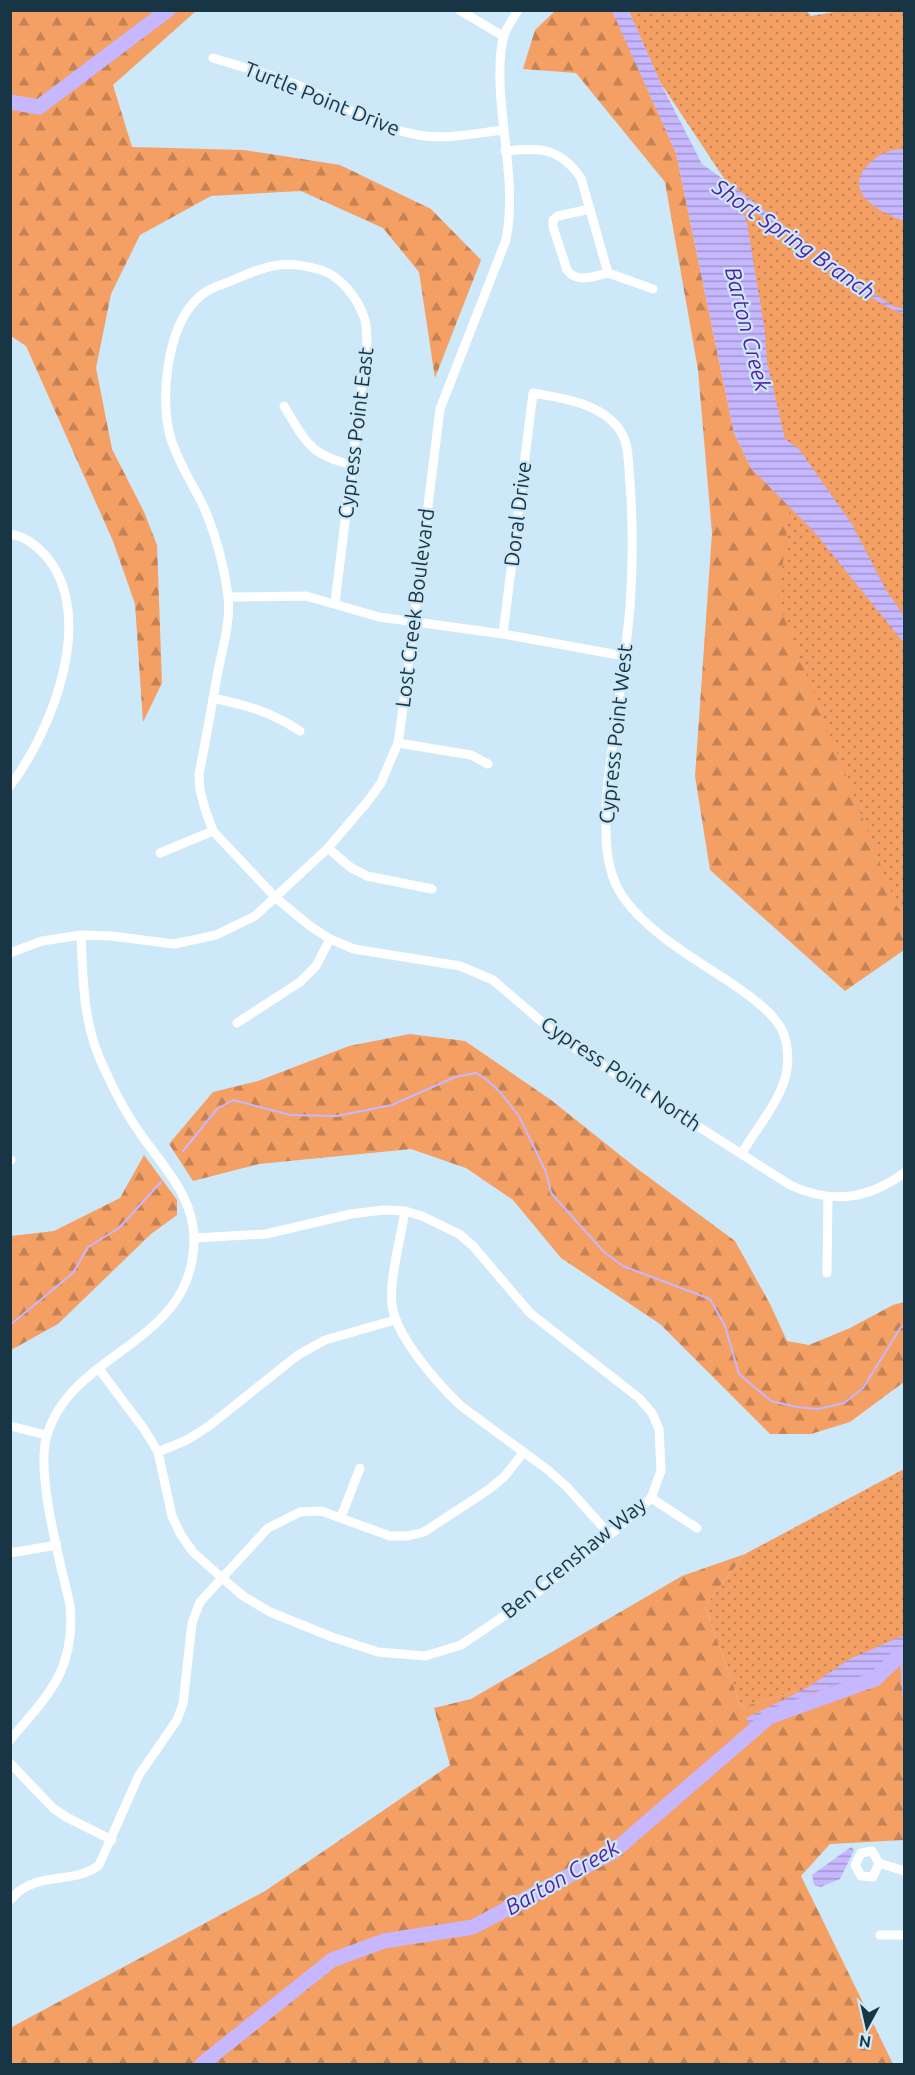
<svg xmlns="http://www.w3.org/2000/svg" width="915" height="2075" font-family="Ubuntu,sans-serif">
	<style>
		.grass { fill: url(#grass-dots) }
		.forest { fill: url(#forest-firs) }
		.water { fill: url(#water-rules) }
		.lines { fill: none; stroke-linecap: round; stroke-linejoin: round }
		.stream { stroke: #c7b7fe; stroke-width: 2 }
		.river { stroke: #c7b7fe; stroke-width: 15 }
		.minor { stroke: #fff; stroke-width: 9 }
		.labels { text-anchor: middle; stroke-width: 4.5; stroke-linejoin: round; paint-order: stroke }
		.street-label { font-size: 21px; fill: #183545; stroke: #cde8f8 }
		.water-label { font-size: 22px; font-style: italic; fill: #541da4; stroke: #cde8f8 }
	</style>
	<defs>
		<pattern id="grass-dots" width="8" height="8" patternUnits="userSpaceOnUse" patternTransform="scale(1.5)"><rect width="8" height="8" fill="#f49f64"/><path d="M2 2h.1M6 6h.1" fill="none" stroke="#c58254" stroke-width="1.8" stroke-linecap="round"/></pattern>
		<pattern id="forest-firs" width="22" height="20" patternUnits="userSpaceOnUse" patternTransform="scale(1.5)"><rect width="22" height="20" fill="#f49f64"/><path d="M5 1l3.5 6h-7zM16 11l3.5 6h-7z" fill="#c58254"/></pattern>
		<pattern id="water-rules" width="6" height="5" patternUnits="userSpaceOnUse" patternTransform="scale(1.5)"><rect width="6" height="5" fill="#c7b7fe"/><path d="M0 2.5h6" fill="none" stroke="#a196cf"/></pattern>
	</defs>
	<rect width="100%" height="100%" fill="#cde8f8"/>
	<g class="grass">
		<polygon points="806,10 811,16 839,11 904,11 904,926 722,541 773,449 741,204 660,82 629,11"/>
		<polygon points="904,1469 904,1661 741,1707 705,1606 745,1554"/>
	</g>
	<g class="forest">
		<polygon points="10,11 196,11 113,85 132,147 244,150 340,165 431,209 481,260 435,378 419,272 383,228 301,191 211,196 140,235 111,294 96,368 112,449 144,512 157,545 162,683 143,722 135,604 113,541 26,346 11,336"/>
		<polygon points="555,11 612,11 614,14 676,153 734,433 751,468 790,507 778,601 897,907 904,914 904,950 845,991 710,870 695,776 712,533 698,370 665,182 576,73 523,69 535,30"/>
		<polygon points="410,1034 465,1041 551,1100 635,1167 735,1241 770,1304 787,1341 809,1345 850,1328 893,1305 904,1302 904,1382 850,1422 811,1434 770,1434 660,1324 561,1258 513,1200 466,1168 411,1149 259,1164 193,1181 169,1144 213,1092 258,1081 349,1046"/>
		<polygon points="144,1155 177,1200 177,1215 151,1234 58,1324 11,1350 11,1236 54,1231 120,1198"/>
		<polygon points="745,1554 705,1606 741,1707 904,1661 904,1840 830,1844 801,1876 893,2064 11,2064 10,2028 265,1891 450,1765 434,1708 471,1699 682,1576"/>
	</g>
	<g class="water">
		<path d="M612 11H629L660 82 702 164 744 194 846 276 893 306 904 309V314C878 305 855 286 834 268 809 246 770 220 741 205L747 223 765 332 767 361 785 439 799 449 852 524 886 590 904 616V643L816 534 751 468 734 433 676 153Z"/>
		<path d="M900 149 904 150V221C881 213 841 192 868 165 878 154 886 151 900 149Z"/>
		<polygon points="904,1635 904,1663 809,1694 754,1730 746,1718 807,1688 848,1660"/>
		<polygon points="851,1847 854,1850 840,1879 821,1887 814,1885 812,1875"/>
	</g>
	<g class="lines">
		<g class="stream">
			<polyline points="183,1151 217,1109 233,1100 290,1115 337,1116 392,1105 455,1077 476,1073 486,1079 500,1092 519,1116 546,1172 551,1193 604,1252 623,1266 710,1299 725,1326 739,1374 771,1401 797,1407 818,1409 844,1403 863,1388 901,1327 904,1326"/>
			<polyline points="10,1325 73,1273 88,1247 119,1228 161,1182"/>
			<polyline points="901,1663 904,1702"/>
		</g>
		<g class="river">
			<polyline points="10,102 39,107 168,10"/>
			<polyline points="202,2064 332,1960 384,1941 473,1927 613,1852 769,1717 875,1679 901,1654 904,1655"/>
		</g>
		<g class="minor">
			<polyline points="459,10 503,36"/>
			<path d="M213 58C245 68 278 76 309 90 347 107 382 131 425 136 450 139 477 133 503 130"/>
			<path d="M505 151C541 148 559 147 581 178L608 273"/>
			<path d="M590 209 558 216 553 220V227L567 270C577 284 594 276 608 273"/>
			<polyline points="608,273 653,289"/>
			<path d="M284 406C306 442 309 455 353 465"/>
			<path d="M10 534C24 536 36 545 45 555 98 615 52 731 10 786"/>
			<polyline points="228,597 306,596 379,617 503,634 624,656"/>
			<path d="M335 603 367 342C366 335 367 327 365 320 359 300 341 276 321 270 280 258 264 267 226 283 214 287 204 291 195 301 167 330 159 401 171 439 179 465 195 487 206 512 217 539 224 566 228 595 231 620 223 647 218 671 212 705 206 739 199 774L200 790 205 809 213 831 276 898 310 926 330 939 354 949 460 966 493 980 564 1041 790 1185C831 1204 867 1200 904 1173"/>
			<path d="M503 634 533 393C562 398 600 403 619 429 630 443 628 466 630 483 633 524 633 565 630 607 627 643 621 680 617 716 612 754 604 793 606 831 606 853 610 878 623 897 649 934 697 960 734 985 751 997 770 1010 781 1028 787 1039 789 1056 787 1069 784 1096 756 1129 742 1153"/>
			<path d="M213 698C249 706 269 711 300 731"/>
			<polyline points="398,743 471,755 488,764"/>
			<polyline points="328,848 350,867 367,876 432,889"/>
			<polyline points="160,853 213,831"/>
			<path d="M10 953 42 941 81 935 111 936 174 944 216 935 255 916 328 848 368 801 381 783 391 759 398 743 401 723 440 409 506 240C516 188 502 136 500 84 500 69 499 54 503 39 505 29 513 19 518 10"/>
			<polyline points="237,1023 300,982 316,966 330,939"/>
			<polyline points="10,1160 11,1160"/>
			<path d="M405 1211C401 1236 389 1281 392 1304 395 1336 438 1384 461 1406L548 1470 567 1487 610 1535"/>
			<polyline points="827,1273 828,1198"/>
			<polyline points="99,1369 144,1429 158,1452 172,1516 181,1535 193,1552 221,1577 243,1596 270,1612 332,1637 378,1652 425,1656 461,1645 529,1599 610,1535 651,1498 661,1471 659,1429 652,1413 639,1398 530,1313 473,1246 459,1234 422,1216 405,1211 383,1210 351,1214 266,1234 194,1238"/>
			<polyline points="10,1426 46,1435"/>
			<polyline points="158,1452 187,1440 209,1426 298,1355 325,1340 395,1320"/>
			<polyline points="651,1498 697,1528"/>
			<polyline points="341,1517 360,1468"/>
			<polyline points="10,1553 57,1545"/>
			<path d="M10 1740C49 1694 76 1669 70 1605 61 1565 35 1473 47 1435 73 1349 194 1345 194 1239 194 1199 166 1169 144 1139 128 1117 115 1093 104 1068 83 1026 83 981 81 935"/>
			<polyline points="10,1763 53,1808 66,1817 112,1840"/>
			<polyline points="879,1863 873,1877 861,1876 855,1865 861,1853 872,1851 879,1863 904,1871"/>
			<path d="M10 1900C14 1897 17 1892 21 1890 44 1873 77 1883 99 1865L139 1775 177 1720 183 1704 192 1623 200 1602 268 1528 300 1512 321 1511 390 1536H408L424 1532 488 1490 504 1477 523 1453"/>
			<polyline points="880,1935 904,1935"/>
		</g>
	</g>
	<g class="labels">
		<g class="street-label">
			<text transform="translate(322 99) rotate(22)" y="7">Turtle Point Drive</text>
			<text transform="translate(356 433) rotate(-83)" y="7">Cypress Point East</text>
			<text transform="translate(518 514) rotate(-83)" y="7">Doral Drive</text>
			<text transform="translate(415 608) rotate(-83)" y="7">Lost Creek Boulevard</text>
			<text transform="translate(616 734) rotate(-84)" y="7">Cypress Point West</text>
			<text transform="translate(621 1074) rotate(34)" y="7">Cypress Point North</text>
			<text transform="translate(574 1558) rotate(-39)" y="7">Ben Crenshaw Way</text>
		</g>
		<g class="water-label">
			<text transform="translate(794 239) rotate(35)" y="8">Short Spring Branch</text>
			<text transform="translate(748 329) rotate(76)" y="8">Barton Creek</text>
			<text transform="translate(562 1877) rotate(-30)" y="8">Barton Creek</text>
		</g>
	</g>
	<rect width="915" height="2075" fill="none" stroke="#183545" stroke-width="24"/>
	<g transform="translate(867 2027) rotate(188)" stroke="#cde8f8" stroke-width="4.5" paint-order="stroke">
	<path d="M0-4.5L10 22L0 15L-10 22Z" fill="#183545"/>
	<text y="-9" font-size="16" font-weight="bold" text-anchor="middle" fill="#183545">N</text>
	</g>
</svg>
